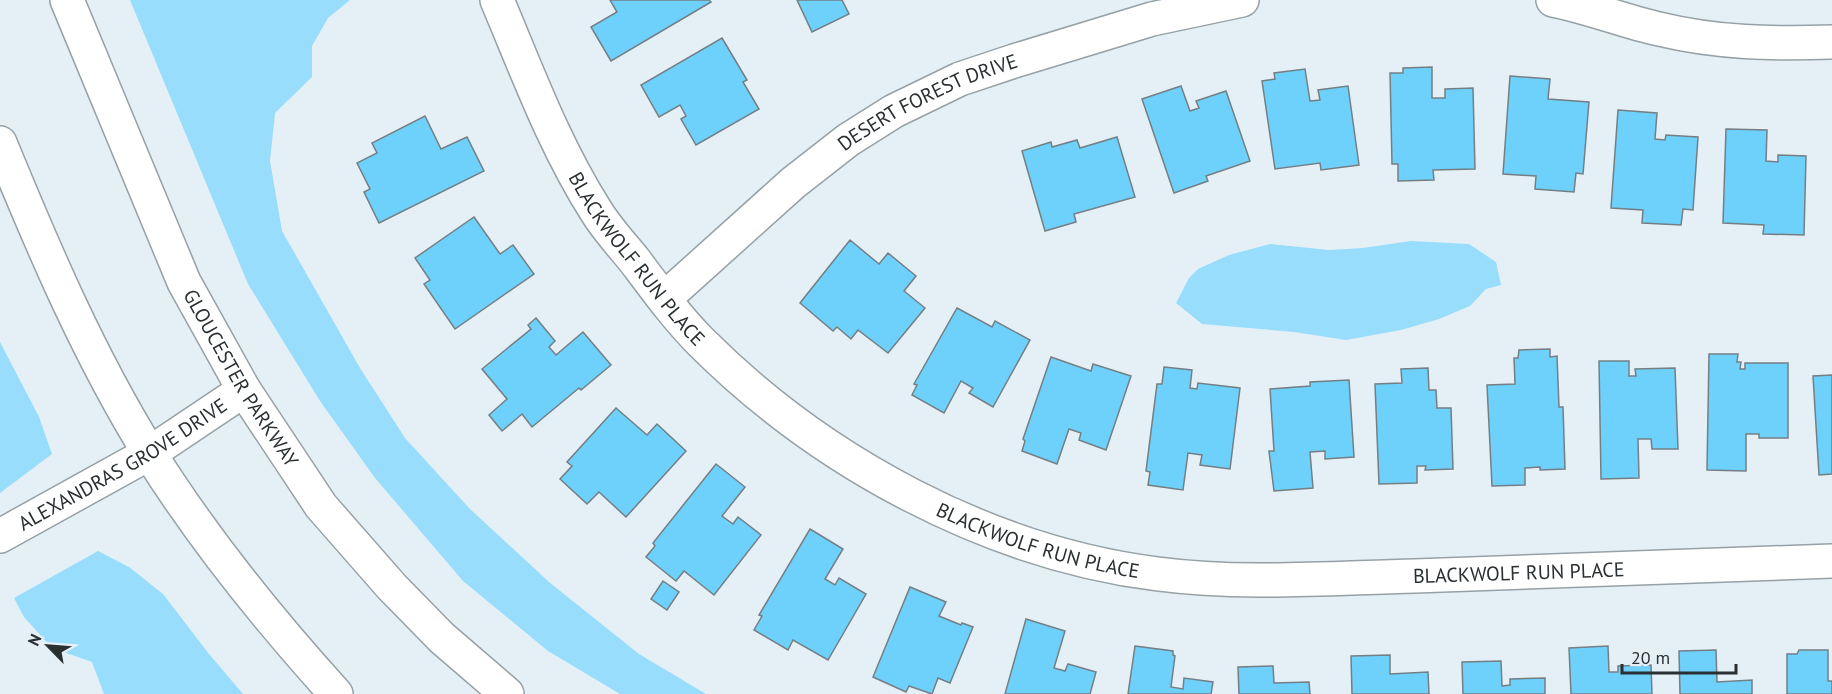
<svg xmlns="http://www.w3.org/2000/svg" width="1832" height="694" font-family="'PT Sans',sans-serif">
	<style>
		.green { fill: #99ddfd }
		.building { fill: #6dd1fc; stroke: #747f84; stroke-width: 1.5 }
		.lines { fill: none; stroke-linecap: round; stroke-linejoin: round }
		.street-casing { stroke: #96a1a6; stroke-width: 36 }
		.secondary-casing { stroke: #96a1a6; stroke-width: 36 }
		.street { stroke: #fff; stroke-width: 33 }
		.secondary { stroke: #fff; stroke-width: 33 }
		.labels { text-anchor: middle; stroke-width: 6; stroke-linejoin: round; paint-order: stroke }
		.street-label { font-size: 20px; fill: #2a2f31; stroke: #e4f0f6 }
	</style>
	<rect width="100%" height="100%" fill="#e4f0f6"/>
	<g class="green">
		<polygon points="130,0 350,0 328,18 312,46 312,77 275,113 270,161 282,231 360,368 405,438 470,509 549,582 639,654 706,694 620,694 548,651 463,581 375,478 320,401 248,284"/>
		<polygon points="1411,241 1469,244 1496,262 1501,285 1486,289 1470,306 1439,319 1401,330 1346,340 1294,332 1202,324 1176,303 1189,278 1198,269 1229,255 1270,244 1329,250 1363,248"/>
		<polygon points="0,342 39,417 52,454 0,493"/>
		<polygon points="98,551 129,567 163,594 209,654 243,694 104,694 92,662 52,648 24,617 14,598"/>
	</g>
	<g class="building">
		<polygon points="610,0 709,0 711,2 611,61 591,27 617,12"/>
		<polygon points="797,0 842,0 849,14 812,32"/>
		<polygon points="722,38 747,80 743,82 759,109 696,145 681,119 686,116 680,105 659,117 641,85"/>
		<polygon points="1432,67 1432,98 1445,98 1445,89 1473,88 1475,169 1433,170 1434,180 1398,181 1398,164 1392,164 1390,73 1403,73 1403,68"/>
		<polygon points="1305,69 1310,101 1320,100 1318,90 1348,86 1359,165 1321,170 1320,163 1275,169 1262,81 1275,79 1274,73"/>
		<polygon points="1510,76 1550,79 1548,99 1589,102 1583,174 1576,173 1574,192 1535,189 1536,176 1503,174"/>
		<polygon points="1181,86 1190,111 1199,108 1196,101 1226,91 1250,161 1206,176 1208,181 1174,193 1142,99"/>
		<polygon points="1618,110 1657,113 1655,139 1665,140 1666,135 1698,137 1693,210 1683,209 1681,225 1642,223 1643,210 1611,208"/>
		<polygon points="425,116 441,149 467,137 484,171 379,223 364,192 370,189 357,163 377,153 372,143"/>
		<polygon points="1726,129 1767,130 1766,161 1778,162 1778,155 1806,156 1804,235 1763,234 1764,225 1723,223"/>
		<polygon points="1117,137 1135,197 1074,214 1076,222 1045,231 1022,151 1051,142 1052,147 1077,140 1080,148"/>
		<polygon points="474,217 500,254 513,245 534,274 455,329 424,284 430,280 415,258"/>
		<polygon points="850,240 879,264 888,253 916,276 904,291 925,308 888,353 858,330 851,339 837,327 833,331 800,303"/>
		<polygon points="957,308 992,327 995,321 1030,340 993,407 969,393 973,388 961,381 944,413 912,395 917,385 914,384"/>
		<polygon points="536,318 555,341 549,347 556,355 583,332 611,365 581,390 579,388 532,427 522,414 502,431 489,415 507,399 482,369 531,329 528,325"/>
		<polygon points="1550,349 1550,357 1557,356 1559,407 1563,407 1565,469 1540,470 1540,467 1525,468 1525,485 1492,486 1487,385 1515,384 1514,358 1518,358 1519,350"/>
		<polygon points="1709,354 1738,354 1737,362 1741,362 1740,369 1745,369 1745,363 1788,363 1788,438 1759,438 1759,434 1746,434 1746,471 1707,470"/>
		<polygon points="1051,357 1091,371 1093,364 1131,376 1106,450 1079,440 1081,433 1069,429 1057,464 1022,451 1025,441 1023,439"/>
		<polygon points="1599,361 1629,361 1629,376 1636,376 1635,369 1675,368 1678,449 1652,449 1651,439 1638,439 1639,478 1601,479"/>
		<polygon points="1164,367 1192,370 1190,388 1197,389 1198,383 1240,388 1230,469 1200,465 1202,455 1188,453 1183,490 1148,485 1150,472 1146,471 1157,384 1162,384"/>
		<polygon points="1428,368 1429,390 1436,390 1437,408 1451,408 1453,469 1425,470 1426,466 1417,466 1417,483 1379,484 1375,384 1402,383 1401,369"/>
		<polygon points="1832,375 1832,474 1819,475 1813,376"/>
		<polygon points="1349,380 1354,457 1325,459 1325,451 1310,452 1313,488 1274,491 1269,451 1274,451 1270,389 1310,386 1310,382"/>
		<polygon points="616,408 647,435 657,424 686,451 626,517 599,492 587,504 560,479 572,466 567,462"/>
		<polygon points="716,464 745,487 722,516 733,524 738,517 761,535 714,595 684,571 676,581 646,557 655,546 653,543"/>
		<polygon points="810,529 843,549 825,579 835,585 839,578 866,594 828,660 793,640 788,650 754,630 762,616 759,615"/>
		<polygon points="663,581 679,592 667,610 651,599"/>
		<polygon points="910,587 946,602 939,616 961,625 962,623 973,627 950,683 938,678 932,694 909,686 906,692 873,677"/>
		<polygon points="1026,619 1065,631 1054,668 1065,671 1068,664 1096,672 1090,694 1005,694"/>
		<polygon points="1135,646 1173,651 1173,655 1175,656 1171,687 1183,689 1184,678 1213,682 1211,694 1128,694"/>
		<polygon points="1608,646 1609,672 1618,672 1618,666 1651,665 1652,694 1571,694 1569,648"/>
		<polygon points="1716,650 1717,682 1752,680 1752,694 1680,694 1679,651"/>
		<polygon points="1799,650 1828,650 1828,681 1832,681 1832,694 1787,694 1787,654 1797,654"/>
		<polygon points="1390,655 1390,674 1428,672 1429,694 1352,694 1351,656"/>
		<polygon points="1501,661 1502,686 1510,685 1510,679 1545,678 1545,694 1463,694 1462,662"/>
		<polygon points="1273,666 1274,683 1309,682 1310,694 1239,694 1238,667"/>
	</g>
	<g class="lines">
		<g class="street-casing">
			<g id="street">
				<path id="s1" d="M497 0C527 71 554 145 596 211 607 229 622 245 635 261 656 289 677 318 701 342 821 462 989 553 1158 574 1243 585 1329 578 1415 576 1554 572 1693 567 1832 561"/>
				<path d="M1553 0C1589 7 1623 21 1659 29 1717 43 1772 44 1832 42"/>
				<path id="s2" d="M664 299 793 183 848 140 894 111 960 79 1014 61 1152 19 1242 0"/>
				<path id="s3" d="M0 536 150 453 244 390"/>
			</g>
		</g>
		<g class="secondary-casing">
			<g id="secondary">
				<path id="s4" d="M67 0 184 282 244 390 321 506 392 587 442 638 507 694"/>
				<path d="M0 143C44 250 89 356 150 454 204 540 268 619 336 694"/>
			</g>
		</g>
		<use href="#street" class="street"/>
		<use href="#secondary" class="secondary"/>
	</g>
	<g class="labels">
		<g class="street-label">
			<text dy="7" stroke="none"><textPath href="#s2" startOffset="332">DESERT FOREST DRIVE</textPath></text>
			<text dy="7" stroke="none"><textPath href="#s1" startOffset="296">BLACKWOLF RUN PLACE</textPath></text>
			<text dy="7" stroke="none"><textPath href="#s4" startOffset="417">GLOUCESTER PARKWAY</textPath></text>
			<text dy="7" stroke="none"><textPath href="#s3" startOffset="142">ALEXANDRAS GROVE DRIVE</textPath></text>
			<text dy="7" stroke="none"><textPath href="#s1" startOffset="798">BLACKWOLF RUN PLACE</textPath></text>
			<text dy="7" stroke="none"><textPath href="#s1" startOffset="1284">BLACKWOLF RUN PLACE</textPath></text>
		</g>
	</g>
	<g transform="translate(48 646) rotate(295)" stroke="#e4f0f6" stroke-width="4.5" paint-order="stroke">
	<path d="M0-4.5L10 22L0 15L-10 22Z" fill="#2a2f31"/>
	<text y="-9" font-size="16" font-weight="bold" text-anchor="middle" fill="#2a2f31">N</text>
	</g>
	<path d="M1622 664v9h114v-9" fill="none" stroke="#2a2f31" stroke-width="3"/>
	<text x="1631" y="664" font-size="18" fill="#2a2f31" stroke="#e4f0f6" stroke-width="4.5" paint-order="stroke">20 m</text>
</svg>
